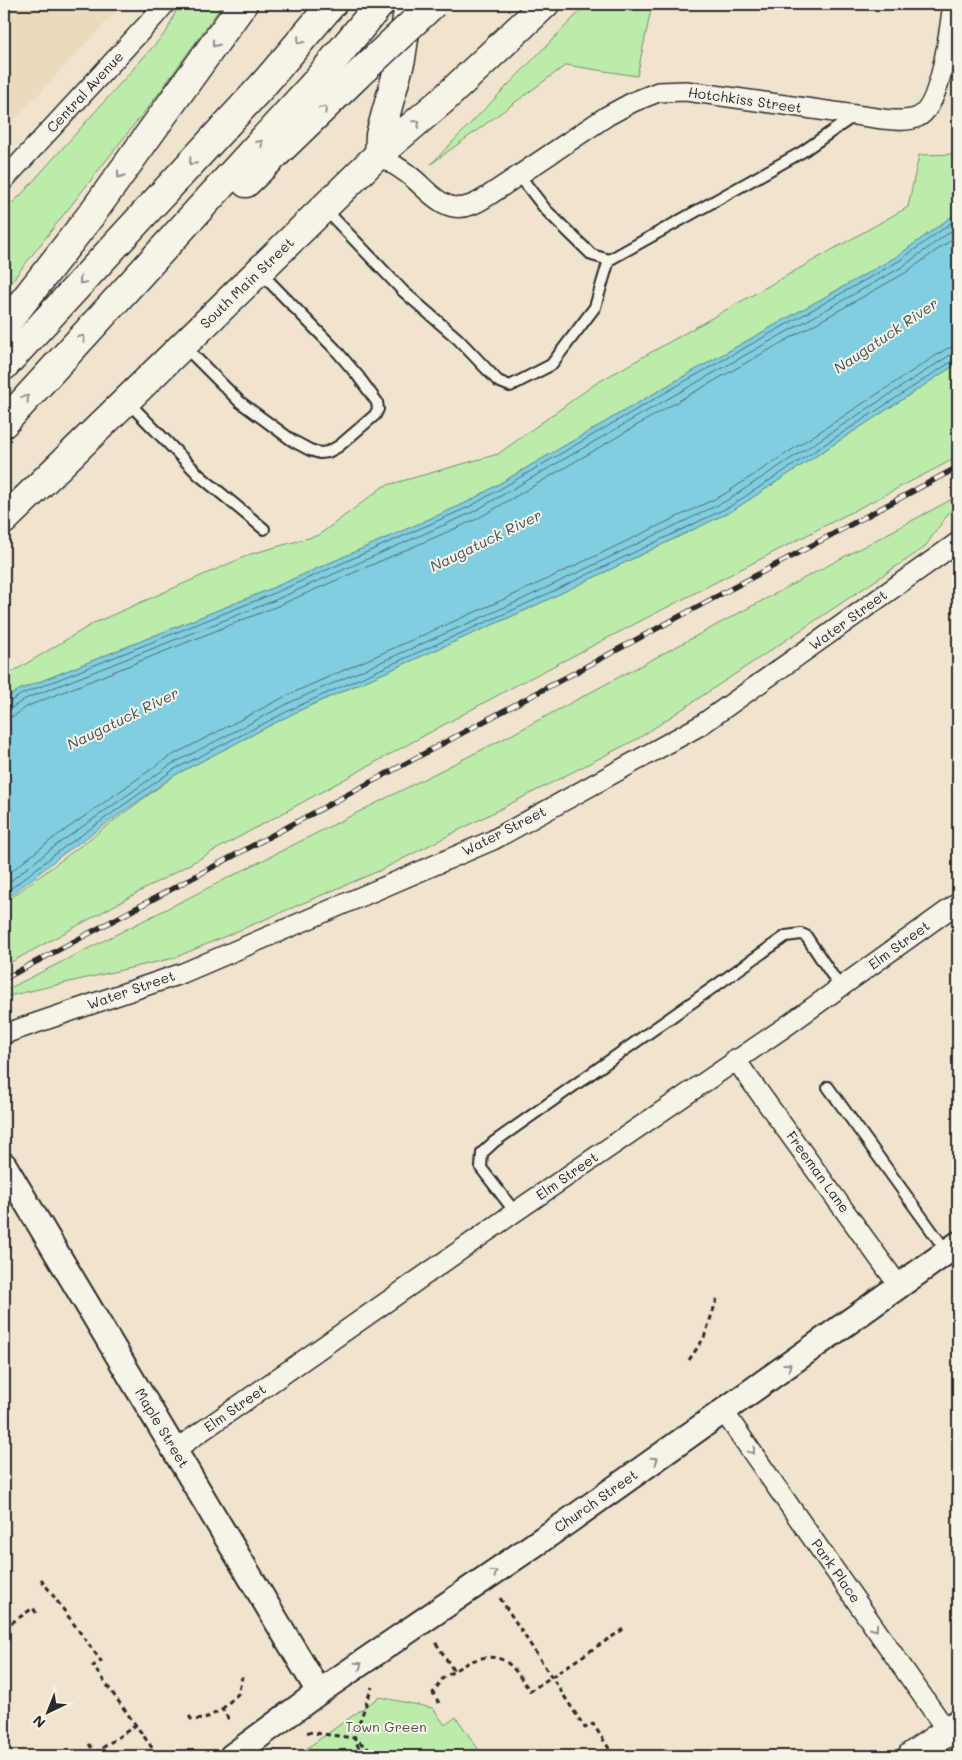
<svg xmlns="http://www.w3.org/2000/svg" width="962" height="1760" font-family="Mali,sans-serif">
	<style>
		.built { fill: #ecdabd }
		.green { fill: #bcecab; stroke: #748c6b }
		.water { fill: #81cee0; stroke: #5f8d98 }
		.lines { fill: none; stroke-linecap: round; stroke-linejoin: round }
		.shore { stroke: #4d6c73; stroke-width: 1 }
		.service-casing { stroke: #2b2b2b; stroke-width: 14 }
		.minor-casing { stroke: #2b2b2b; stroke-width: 22 }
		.tertiary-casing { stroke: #2b2b2b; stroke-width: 28 }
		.secondary-casing { stroke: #2b2b2b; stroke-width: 31 }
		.primary-casing { stroke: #2b2b2b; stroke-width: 31 }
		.motorway-casing { stroke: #2b2b2b; stroke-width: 31 }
		.path { stroke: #2b2b2b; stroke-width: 3; stroke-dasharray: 5 4; stroke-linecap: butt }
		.service { stroke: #f7f3e8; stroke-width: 10 }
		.minor { stroke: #f7f3e8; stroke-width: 19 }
		.tertiary { stroke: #f7f3e8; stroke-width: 24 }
		.secondary { stroke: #f7f3e8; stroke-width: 28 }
		.primary { stroke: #f7f3e8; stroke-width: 28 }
		.motorway { stroke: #f7f3e8; stroke-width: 28 }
		.rail-casing { stroke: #2b2b2b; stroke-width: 5.5 }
		.rail { stroke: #f7f3e8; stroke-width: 4; stroke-dasharray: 11; stroke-linecap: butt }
		.motorway-bridge-casing { stroke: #2b2b2b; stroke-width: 31; stroke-linecap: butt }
		.motorway-bridge { stroke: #f7f3e8; stroke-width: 28 }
		.oneway { stroke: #918f8a }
		.labels { text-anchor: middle; stroke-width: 4; stroke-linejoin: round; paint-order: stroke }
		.street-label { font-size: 14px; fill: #2b2b2b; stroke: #f7f3e8 }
		.park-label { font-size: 14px; fill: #485245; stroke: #f7f3e8 }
		.water-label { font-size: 15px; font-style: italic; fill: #405458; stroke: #f7f3e8 }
	</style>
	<rect width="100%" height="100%" fill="#f0e4cf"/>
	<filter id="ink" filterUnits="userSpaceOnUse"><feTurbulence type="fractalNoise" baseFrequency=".02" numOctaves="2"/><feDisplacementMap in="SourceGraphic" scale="10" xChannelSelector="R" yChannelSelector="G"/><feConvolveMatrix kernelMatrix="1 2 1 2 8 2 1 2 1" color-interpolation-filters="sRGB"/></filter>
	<g filter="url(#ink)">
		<polygon class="built" points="4,4 123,4 4,131"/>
		<g class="green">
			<polygon points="179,4 223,4 159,93 4,291 4,210 20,196 167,31"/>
			<polygon points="587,4 654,4 652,5 637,76 566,65 431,164"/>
			<polygon points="958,154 958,212 896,257 672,383 468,502 268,590 19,690 4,700 4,677 94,623 251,554 319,535 384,486 498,454 595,384 908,207 919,155"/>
			<polygon points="958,363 958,457 509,689 4,966 4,903 175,775 298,711 526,610 732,511"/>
			<polygon points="958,496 958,500 924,548 639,738 381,870 174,958 4,997 4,991 507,737"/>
			<polygon points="379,1697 433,1708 445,1725 456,1717 483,1756 296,1756"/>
		</g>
		<polygon class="water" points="958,212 958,363 732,511 526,610 298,711 175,775 62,855 4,901 4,700 19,690 268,590 468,502 672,383 896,257"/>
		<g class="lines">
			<g class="shore">
				<polyline points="4,704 8,703 22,694 270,595 471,506 675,387 899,261 958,218"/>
				<polyline points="4,710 10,709 25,699 273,601 473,512 678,393 902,267 958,226"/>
				<polyline points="4,718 14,716 28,706 275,607 477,519 682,399 905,273 958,235"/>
				<polyline points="4,877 51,840 167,758 290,694 518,593 723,495 946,349 958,345"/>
				<polyline points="4,886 55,846 170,765 293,701 521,600 726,501 950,355 958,353"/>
				<polyline points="4,894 59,851 173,770 296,707 524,605 729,507 954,360 958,359"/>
			</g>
			<g class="service-casing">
				<g id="service">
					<polyline points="519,175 546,210 592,255 609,260 802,152 854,116"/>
					<polyline points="325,209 403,291 458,339 498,381 510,386 551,365 595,307 609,260"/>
					<polyline points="184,346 240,402 293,441 310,450 320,453 328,452 339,446 375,415 378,409 377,402 358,376 335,349 259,271"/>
					<polyline points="127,401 199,475 264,529"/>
					<polyline points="828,1087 947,1252"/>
					<polyline points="515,1212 481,1168 482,1153 494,1142 786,936 801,934 806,936 840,987"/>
				</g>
			</g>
			<g class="minor-casing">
				<g id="minor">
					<path d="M379 154C390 163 404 170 414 179 430 193 447 215 471 205 477 203 483 199 488 196L607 116 633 102 658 92 686 91 883 119C894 120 907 122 918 117 942 106 949 29 953 4"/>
					<polyline points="4,180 154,17 165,4"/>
					<polyline points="4,1034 183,973 493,840 701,725 958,542"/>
					<polyline points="735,1059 899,1286"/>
					<polyline points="724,1412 947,1731"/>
					<polyline points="175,1450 515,1212 785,1027 958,903"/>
				</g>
			</g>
			<g class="tertiary-casing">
				<g id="tertiary">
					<polyline points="4,1165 319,1692"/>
					<polyline points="232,1756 319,1692 566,1523 958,1244"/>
				</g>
			</g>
			<g class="secondary-casing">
				<polyline id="secondary" points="4,520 379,154 380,135 401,59 409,4"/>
			</g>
			<g class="primary-casing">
				<polyline id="primary" points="912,1756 958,1724"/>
			</g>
			<g class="motorway-casing">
				<g id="motorway">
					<polyline points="379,154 444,99 545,4"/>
					<polyline points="246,183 365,68"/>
					<polyline points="4,326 91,215 243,4"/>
					<polyline points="4,366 263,85 332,4"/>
					<polyline points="4,423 313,85 380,4"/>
				</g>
			</g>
			<g class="path">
				<polyline points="689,1360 704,1338 717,1299"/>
				<polyline points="41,1579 101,1661 93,1666 158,1756"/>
				<polyline points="500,1598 585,1728 593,1724 614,1756"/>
				<polyline points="4,1628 33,1608 37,1614"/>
				<path d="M436 1643 454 1671C470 1660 494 1649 511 1666 518 1673 524 1683 530 1691L625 1628"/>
				<polyline points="439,1703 433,1693 443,1678 454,1671"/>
				<polyline points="222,1709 238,1694 242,1677"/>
				<polyline points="189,1716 192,1720 205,1719 222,1709 230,1721"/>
				<polyline points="307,1732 354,1738 378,1756"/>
				<polyline points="89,1744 97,1756"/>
				<polyline points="95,1753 136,1725"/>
				<polyline points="363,1756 354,1738 372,1687"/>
			</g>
			<use href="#service" class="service"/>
			<use href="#minor" class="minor"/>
			<use href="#tertiary" class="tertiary"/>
			<use href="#secondary" class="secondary"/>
			<use href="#primary" class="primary"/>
			<use href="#motorway" class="motorway"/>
			<g class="rail-casing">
				<polyline id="rail" points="4,979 958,467"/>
			</g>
			<use href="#rail" class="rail"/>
			<g class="motorway-bridge-casing">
				<polyline id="motorway-bridge" points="365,68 433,4"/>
			</g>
			<use href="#motorway-bridge" class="motorway-bridge"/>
		</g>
		<defs><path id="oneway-chevron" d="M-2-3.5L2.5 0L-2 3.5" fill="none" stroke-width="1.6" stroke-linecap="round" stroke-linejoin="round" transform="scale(1.25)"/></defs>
		<g class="oneway">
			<use href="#oneway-chevron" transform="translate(300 41) rotate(130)"/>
			<use href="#oneway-chevron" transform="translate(215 44) rotate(126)"/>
			<use href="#oneway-chevron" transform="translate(324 109) rotate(-45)"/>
			<use href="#oneway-chevron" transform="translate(417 123) rotate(-41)"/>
			<use href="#oneway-chevron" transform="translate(260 143) rotate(-48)"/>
			<use href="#oneway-chevron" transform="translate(192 162) rotate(133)"/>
			<use href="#oneway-chevron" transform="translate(120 175) rotate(126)"/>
			<use href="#oneway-chevron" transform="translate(82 281) rotate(133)"/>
			<use href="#oneway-chevron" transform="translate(82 338) rotate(-48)"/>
			<use href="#oneway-chevron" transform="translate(26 398) rotate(-48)"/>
			<use href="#oneway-chevron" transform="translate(788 1366) rotate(-36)"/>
			<use href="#oneway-chevron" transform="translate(752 1451) rotate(55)"/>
			<use href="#oneway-chevron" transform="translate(655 1460) rotate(-35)"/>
			<use href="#oneway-chevron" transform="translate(494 1573) rotate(-34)"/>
			<use href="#oneway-chevron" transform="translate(875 1628) rotate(55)"/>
			<use href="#oneway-chevron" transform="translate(359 1665) rotate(-34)"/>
		</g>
	</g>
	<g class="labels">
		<g class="street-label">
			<text transform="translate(85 92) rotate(-47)" y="5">Central Avenue</text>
			<text transform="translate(745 100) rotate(8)" y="5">Hotchkiss Street</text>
			<text transform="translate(247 283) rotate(-44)" y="5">South Main Street</text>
			<text transform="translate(848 620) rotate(-36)" y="5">Water Street</text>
			<text transform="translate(504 831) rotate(-27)" y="5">Water Street</text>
			<text transform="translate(899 945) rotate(-36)" y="5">Elm Street</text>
			<text transform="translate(131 990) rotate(-19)" y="5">Water Street</text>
			<text transform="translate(818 1172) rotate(54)" y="5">Freeman Lane</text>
			<text transform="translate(567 1176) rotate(-35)" y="5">Elm Street</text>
			<text transform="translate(235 1408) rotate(-35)" y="5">Elm Street</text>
			<text transform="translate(162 1428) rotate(59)" y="5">Maple Street</text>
			<text transform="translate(596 1501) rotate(-35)" y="5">Church Street</text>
			<text transform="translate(836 1571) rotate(55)" y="5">Park Place</text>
		</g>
		<g class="park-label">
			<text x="386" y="1732">Town Green</text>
		</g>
		<g class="water-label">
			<text transform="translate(886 336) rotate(-34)" y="5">Naugatuck River</text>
			<text transform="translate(486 541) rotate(-26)" y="5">Naugatuck River</text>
			<text transform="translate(123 719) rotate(-26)" y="5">Naugatuck River</text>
		</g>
	</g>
	<rect width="962" height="1760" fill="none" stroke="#f7f3e8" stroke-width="20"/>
	<rect x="10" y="10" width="942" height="1740" fill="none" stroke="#2b2b2b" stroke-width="2" filter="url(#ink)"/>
	<g transform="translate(48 1712) rotate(223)" stroke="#f7f3e8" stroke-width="4" paint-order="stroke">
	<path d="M0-4L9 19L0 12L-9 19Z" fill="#2b2b2b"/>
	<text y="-8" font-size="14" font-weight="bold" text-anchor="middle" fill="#2b2b2b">N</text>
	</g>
</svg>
